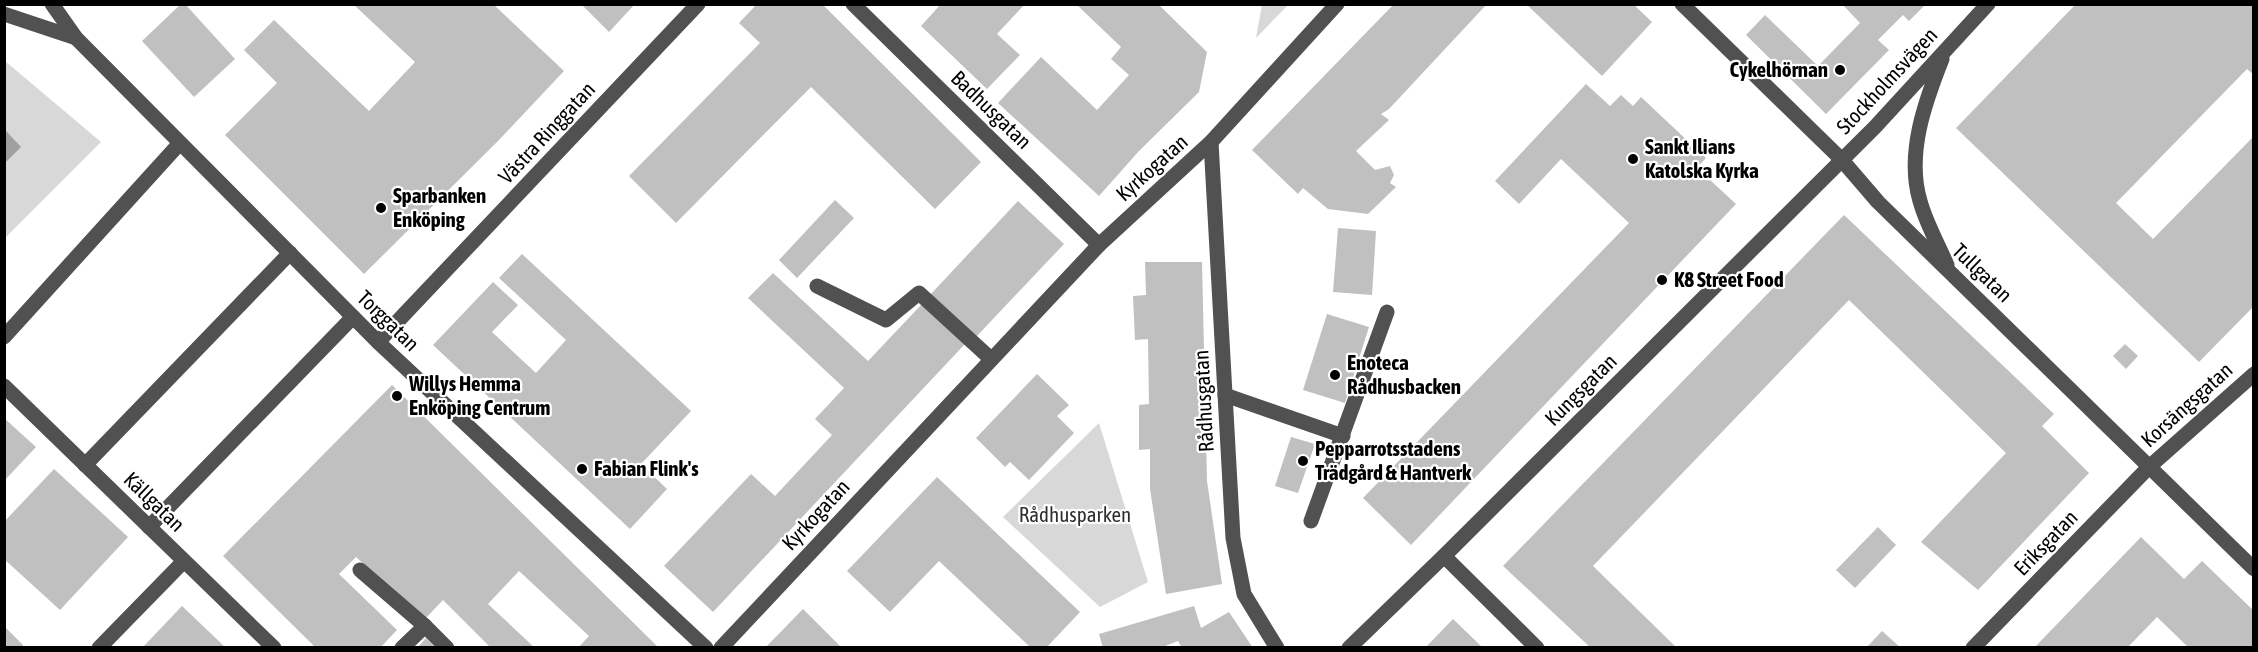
<svg xmlns="http://www.w3.org/2000/svg" width="2258" height="652" font-family="'Asap Condensed',sans-serif">
	<style>
		.green { fill: #d8d8d8 }
		.water { fill: #9f9f9f }
		.building { fill: #c0c0c0 }
		.lines { fill: none; stroke-linecap: round; stroke-linejoin: round }
		.minor { stroke: #515151; stroke-width: 15 }
		.poi-dot { fill: #000; stroke: #fff; stroke-width: 2 }
		.labels { text-anchor: middle; stroke-width: 4.5; stroke-linejoin: round; paint-order: stroke }
		.poi-label { font-size: 21px; font-weight: bold; fill: #000; stroke: #fff; text-anchor: start }
		.street-label { font-size: 21px; fill: #000; stroke: #fff }
		.park-label { font-size: 21px; fill: #2f2f2f; stroke: #fff }
	</style>
	<rect width="100%" height="100%" fill="#fff"/>
	<g class="green">
		<polygon points="1262,5 1288,5 1256,38"/>
		<polygon points="5,61 101,142 5,238"/>
		<polygon points="1099,423 1148,582 1100,607 1003,517"/>
	</g>
	<polygon class="water" points="5,130 21,147 5,163"/>
	<g class="building">
		<polygon points="181,4 185,4 235,59 194,97 142,41"/>
		<polygon points="353,4 493,4 564,71 499,140 364,274 225,135 277,83 244,50 274,20 369,111 415,62"/>
		<polygon points="581,4 635,4 609,32"/>
		<polygon points="757,4 822,4 981,162 935,209 811,87 676,223 629,176 760,43 739,23"/>
		<polygon points="941,4 1025,4 997,34 1020,55 987,89 921,26"/>
		<polygon points="1076,4 1158,4 1207,52 1199,92 1139,151 1099,196 998,103 1041,57 1097,110 1129,75 1111,59 1121,47"/>
		<polygon points="1394,4 1487,4 1389,109 1381,114 1389,120 1356,151 1375,170 1390,166 1394,175 1390,183 1396,187 1368,214 1328,209 1303,188 1298,194 1252,150"/>
		<polygon points="1526,4 1633,4 1652,22 1602,76"/>
		<polygon points="1842,4 1926,4 1909,21 1903,15 1878,40 1889,50 1826,114 1746,35 1765,15 1818,66 1860,23"/>
		<polygon points="2076,4 2254,4 2254,75 2247,69 2116,203 2153,239 2254,136 2254,306 2199,362 1956,128"/>
		<polygon points="1586,84 1610,106 1621,95 1633,106 1641,97 1706,158 1697,168 1736,204 1411,545 1363,498 1629,223 1561,159 1519,204 1495,181"/>
		<polygon points="835,200 854,218 797,278 779,260"/>
		<polygon points="1018,201 1064,244 976,337 930,295"/>
		<polygon points="1844,215 2054,414 2042,426 2089,473 1978,590 1921,542 2006,453 1849,300 1593,566 1677,648 1591,648 1503,566"/>
		<polygon points="1338,228 1376,231 1372,295 1333,292"/>
		<polygon points="522,254 691,411 641,464 667,489 630,529 433,345 493,282 518,305 492,332 536,373 566,340 499,278"/>
		<polygon points="1145,262 1202,262 1207,481 1222,584 1166,594 1150,489 1150,449 1139,450 1139,405 1149,404 1148,339 1135,340 1133,296 1146,295"/>
		<polygon points="773,273 868,361 922,304 965,344 713,612 664,566 751,474 775,496 832,435 815,419 844,388 748,298"/>
		<polygon points="1327,314 1369,327 1345,403 1303,390"/>
		<polygon points="2125,344 2138,356 2126,369 2113,356"/>
		<polygon points="1037,374 1069,405 1057,416 1074,433 1029,480 1010,462 1005,467 976,438"/>
		<polygon points="392,385 659,648 578,648 589,636 519,571 488,604 535,648 491,648 443,600 425,619 356,557 339,574 397,630 380,648 316,648 223,556"/>
		<polygon points="4,418 36,447 4,481"/>
		<polygon points="1291,437 1315,444 1298,493 1275,486"/>
		<polygon points="54,469 128,537 60,610 4,559 4,522"/>
		<polygon points="937,477 1080,612 1046,648 1031,648 939,561 890,612 847,571"/>
		<polygon points="1878,527 1896,545 1855,588 1836,570"/>
		<polygon points="2141,537 2184,579 2202,561 2254,611 2254,648 2189,648 2157,617 2127,648 2034,648"/>
		<polygon points="182,606 226,648 142,648"/>
		<polygon points="1194,606 1201,628 1229,612 1253,648 1182,648 1178,641 1160,648 1103,648 1099,634"/>
		<polygon points="803,609 842,648 765,648"/>
		<polygon points="1453,619 1483,648 1425,648"/>
		<polygon points="4,626 23,645 21,648 4,648"/>
		<polygon points="1882,631 1901,648 1866,648"/>
		<polygon points="426,638 436,648 417,648"/>
	</g>
	<g class="lines">
		<g class="minor">
			<polyline points="52,4 76,38 378,342 706,648"/>
			<polyline points="853,4 1099,245"/>
			<polyline points="1682,4 1841,159 1878,202 2254,569"/>
			<polyline points="4,14 76,38"/>
			<path d="M1942 59C1925 102 1906 154 1920 201 1926 223 1938 244 1947 265"/>
			<polyline points="1211,142 1233,538 1244,594 1277,648"/>
			<polyline points="817,286 886,320 919,293 991,359"/>
			<polyline points="4,337 180,143"/>
			<polyline points="378,342 698,4"/>
			<polyline points="4,386 274,648"/>
			<polyline points="1225,395 1343,436"/>
			<polyline points="85,465 290,253"/>
			<polyline points="1311,521 1387,312"/>
			<polyline points="149,527 353,317"/>
			<polyline points="1444,556 1537,648"/>
			<polyline points="360,570 425,626"/>
			<polyline points="99,648 184,561"/>
			<polyline points="402,648 425,626 447,648"/>
			<polyline points="721,648 1099,245 1211,142 1337,4"/>
			<polyline points="1349,648 1444,556 1875,127 1988,4"/>
			<polyline points="1973,648 2149,467 2254,374"/>
		</g>
	</g>
	<g class="poi-dot">
		<circle cx="1840" cy="70" r="6"/>
		<circle cx="1633" cy="159" r="6"/>
		<circle cx="381" cy="208" r="6"/>
		<circle cx="1662" cy="280" r="6"/>
		<circle cx="1335" cy="375" r="6"/>
		<circle cx="397" cy="396" r="6"/>
		<circle cx="1303" cy="461" r="6"/>
		<circle cx="582" cy="469" r="6"/>
	</g>
	<g class="labels">
		<g class="poi-label">
			<text x="1828" y="77" text-anchor="end">Cykelhörnan</text>
			<text x="1645" y="154">Sankt Ilians<tspan x="1645" dy="24">Katolska Kyrka</tspan></text>
			<text x="393" y="203">Sparbanken<tspan x="393" dy="24">Enköping</tspan></text>
			<text x="1674" y="287">K8 Street Food</text>
			<text x="1347" y="370">Enoteca<tspan x="1347" dy="24">Rådhusbacken</tspan></text>
			<text x="409" y="391">Willys Hemma<tspan x="409" dy="24">Enköping Centrum</tspan></text>
			<text x="1315" y="456">Pepparrotsstadens<tspan x="1315" dy="24">Trädgård &amp; Hantverk</tspan></text>
			<text x="594" y="476">Fabian Flink's</text>
		</g>
		<g class="street-label">
			<text transform="translate(1887 81) rotate(-47)" y="7">Stockholmsvägen</text>
			<text transform="translate(991 110) rotate(44)" y="7">Badhusgatan</text>
			<text transform="translate(547 133) rotate(-47)" y="7">Västra Ringgatan</text>
			<text transform="translate(1152 168) rotate(-42)" y="7">Kyrkogatan</text>
			<text transform="translate(1982 273) rotate(44)" y="7">Tullgatan</text>
			<text transform="translate(388 321) rotate(44)" y="7">Torggatan</text>
			<text transform="translate(1581 390) rotate(-45)" y="7">Kungsgatan</text>
			<text transform="translate(1204 401) rotate(-93)" y="7">Rådhusgatan</text>
			<text transform="translate(2187 405) rotate(-42)" y="7">Korsängsgatan</text>
			<text transform="translate(154 502) rotate(44)" y="7">Källgatan</text>
			<text transform="translate(816 515) rotate(-47)" y="7">Kyrkogatan</text>
			<text transform="translate(2046 543) rotate(-46)" y="7">Eriksgatan</text>
		</g>
		<g class="park-label">
			<text x="1075" y="522">Rådhusparken</text>
		</g>
	</g>
	<rect width="2258" height="652" fill="none" stroke="#000000" stroke-width="12"/>
</svg>
